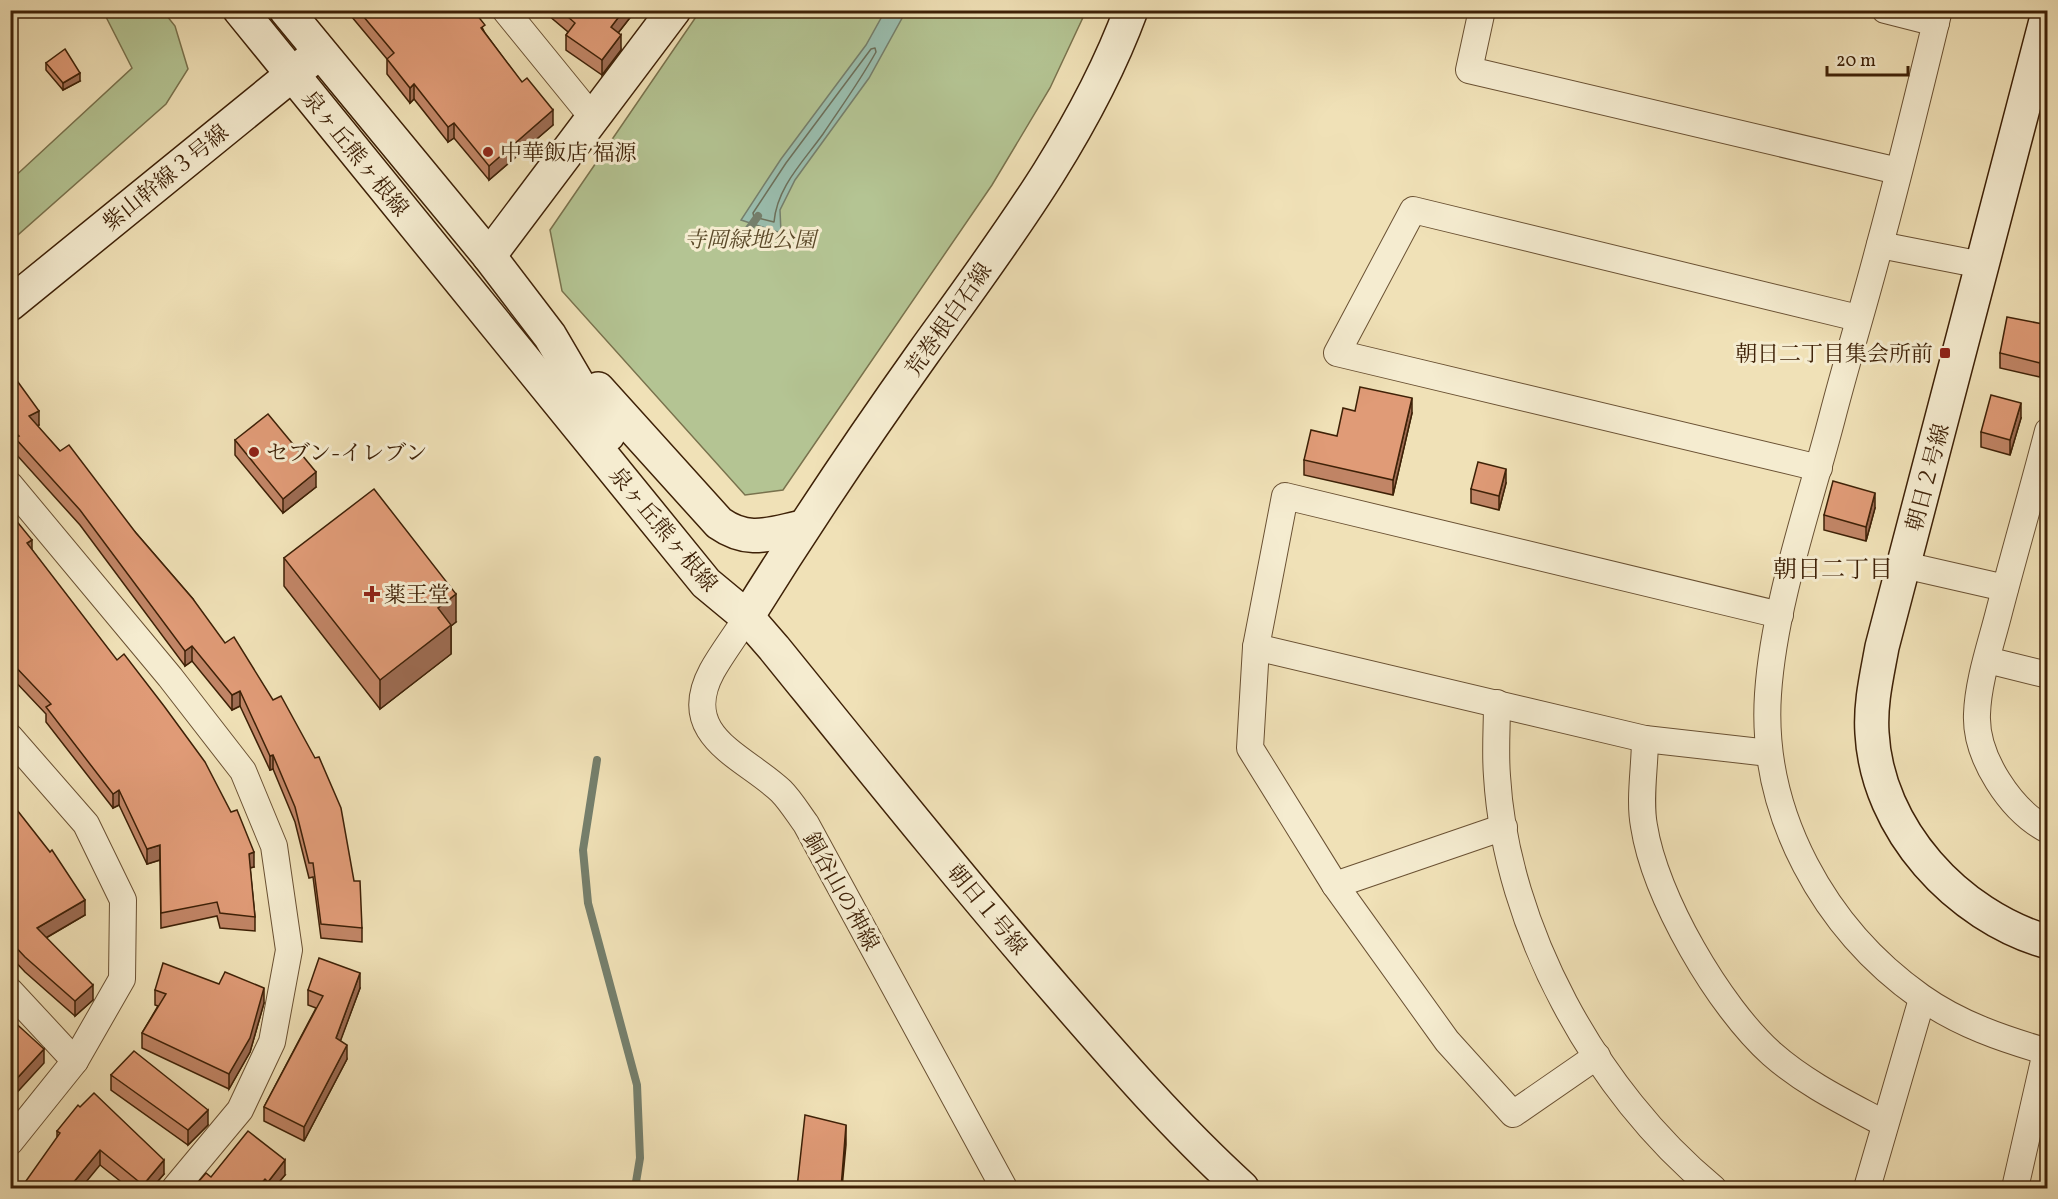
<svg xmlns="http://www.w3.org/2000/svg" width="2058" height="1199" font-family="Vollkorn,'Noto Serif JP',serif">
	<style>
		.green { fill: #b4c493; stroke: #79724d; stroke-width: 1.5 }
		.water { fill: #9abeaf; stroke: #757f6c; stroke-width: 1.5 }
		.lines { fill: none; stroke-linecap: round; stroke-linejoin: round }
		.shore { stroke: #6c705b; stroke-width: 1.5 }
		.stream { stroke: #757f6c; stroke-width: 8 }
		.street-casing { stroke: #6a5133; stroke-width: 28 }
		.secondary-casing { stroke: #3e2107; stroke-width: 36 }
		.street { stroke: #f5ecd0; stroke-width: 26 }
		.secondary { stroke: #f5ecd0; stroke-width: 33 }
		.wall { fill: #c18566; stroke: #3e2107; stroke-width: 1.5 }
		.shaded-wall { fill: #9d6c53; stroke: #3e2107; stroke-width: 1.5 }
		.building { fill: #e09b77; stroke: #3e2107; stroke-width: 1.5 }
		.poi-dot { fill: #8f2418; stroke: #f5ecd0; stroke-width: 2 }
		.labels { text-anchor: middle; stroke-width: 6; stroke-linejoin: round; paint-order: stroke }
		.poi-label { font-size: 22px; fill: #3e2107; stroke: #f5ecd0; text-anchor: start }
		.street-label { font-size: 22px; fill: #3e2107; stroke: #f5ecd0 }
		.park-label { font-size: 22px; font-style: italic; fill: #5c4a2a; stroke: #f5ecd0 }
		.neighbourhood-label { font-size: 24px; fill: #3e2107; stroke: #f5ecd0 }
	</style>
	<rect width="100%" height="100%" fill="#f0e1b7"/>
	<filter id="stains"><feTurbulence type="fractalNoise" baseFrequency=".00333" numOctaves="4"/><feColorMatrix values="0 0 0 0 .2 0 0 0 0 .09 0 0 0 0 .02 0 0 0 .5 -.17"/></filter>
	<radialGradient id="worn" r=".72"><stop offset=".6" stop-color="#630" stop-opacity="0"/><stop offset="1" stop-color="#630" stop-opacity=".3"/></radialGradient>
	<g class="green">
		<polygon points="103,11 163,11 175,26 188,69 166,104 11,241 11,180 132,68"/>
		<polygon points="700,11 1086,11 1050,88 992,185 783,490 745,495 562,291 550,230"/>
	</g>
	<polygon class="water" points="885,11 906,11 869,78 795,180 780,210 781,233 741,220 781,159 866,45"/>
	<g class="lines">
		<path class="shore" d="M875 48 876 52C860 81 841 107 823 134 803 162 777 187 774 222L754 217 753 213 786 163 871 49Z"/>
		<g class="stream">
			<polyline points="748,230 758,216"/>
			<polyline points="597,760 583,850 588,903 637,1085 640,1158 635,1188"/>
		</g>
		<g class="street-casing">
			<g id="street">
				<polyline points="505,10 593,118"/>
				<polyline points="1482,10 1469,70 1898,171"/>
				<polyline points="1885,10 1936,23"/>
				<path d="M1939 10C1920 88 1901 167 1880 244 1865 302 1847 360 1832 418 1809 506 1774 604 1768 694 1760 814 1825 929 1921 997 1959 1024 2003 1039 2048 1052"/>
				<polyline points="1880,245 1982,265"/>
				<path d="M2048 431C2032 493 2014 554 1998 616 1990 647 1978 682 1977 714 1975 757 2011 811 2048 830"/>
				<polyline points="1819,468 1337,353 1413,210 1858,318"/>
				<polyline points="10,485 170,677 243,771 274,846 289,950 272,1042 240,1110 175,1188"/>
				<polyline points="1904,565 2005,588"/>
				<path d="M747 617C736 635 722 653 712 671 677 736 744 756 781 791 790 800 798 813 806 824L1004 1188"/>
				<polyline points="1256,647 1645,739 1769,753"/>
				<polyline points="1987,660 2048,675"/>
				<path d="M1497 703C1497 727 1495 752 1497 776 1506 928 1596 1092 1713 1188"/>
				<polyline points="10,737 86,824 123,900 122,979 75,1061 10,1142"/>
				<path d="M1645 739C1645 767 1639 799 1644 826 1655 897 1719 1007 1772 1054 1806 1084 1846 1103 1885 1124"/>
				<polyline points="1335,885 1504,827"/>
				<polyline points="10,991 75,1061"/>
				<polyline points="1597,1056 1513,1114 1447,1041 1335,885 1250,748 1256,647 1285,496 1780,615"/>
				<polyline points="1867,1188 1922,999"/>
				<polyline points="2015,1188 2046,1052"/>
			</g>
		</g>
		<g class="secondary-casing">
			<g id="secondary">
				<path d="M240 10 706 583 747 617 774 648C868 764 961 880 1058 992 1117 1060 1176 1128 1242 1188"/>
				<polyline points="286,10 489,256 550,336 608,435"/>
				<path d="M2048 13 1882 647C1877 675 1870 703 1872 733 1877 829 1957 916 2048 942"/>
				<polyline points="489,256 674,10"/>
				<polyline points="10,304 310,60"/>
				<path d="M598 389 719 523C749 544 769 534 803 527"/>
				<path d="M747 617C803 527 862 439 924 352 1001 245 1085 135 1131 10"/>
			</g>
		</g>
		<use href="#street" class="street"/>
		<use href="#secondary" class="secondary"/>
	</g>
	<g class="wall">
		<polygon points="346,10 473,10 485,33 553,125 489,180 454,138 448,142 414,99 410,103 387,74 387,59"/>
		<polygon points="542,10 636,10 618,33 621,50 602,75 566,50 566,35 568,32"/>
		<polygon points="46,63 80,81 63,90 46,70"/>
		<polygon points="2048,325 2048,343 2040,377 2000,368 2000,353"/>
		<polygon points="10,371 39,425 37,426 60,451 136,533 193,599 362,928 362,942 321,938 313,877 309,878 295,822 273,769 270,770 240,706 232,710 192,661 185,666 80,525 15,453 15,446 10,441"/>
		<polygon points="1355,411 1412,413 1393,495 1304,475 1304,460 1337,436"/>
		<polygon points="2021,418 2010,455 1981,447 1981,432"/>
		<polygon points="235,440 316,487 283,513 235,455"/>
		<polygon points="1506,483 1499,510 1471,503 1471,489"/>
		<polygon points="1875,508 1866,541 1824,530 1824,515"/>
		<polygon points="10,513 32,550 254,867 250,868 255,917 255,931 220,928 217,916 161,928 160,860 147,864 119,805 113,808 46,722 46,714 10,676"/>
		<polygon points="284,558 456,622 451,626 451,654 380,709 284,586"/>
		<polygon points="10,801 85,915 46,938 93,1000 75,1016 25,972 10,956"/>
		<polygon points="360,988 340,1041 347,1059 304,1141 264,1121 264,1107 316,1008 308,1005 308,990"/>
		<polygon points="155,990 264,1003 250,1052 229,1089 142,1048 142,1033 158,1006 155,1005"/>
		<polygon points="111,1075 208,1125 188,1145 111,1090"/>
		<polygon points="57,1131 164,1174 152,1188 129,1188 100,1165 57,1137"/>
		<polygon points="285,1175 274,1188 193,1188 211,1177"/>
	</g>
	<g class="shaded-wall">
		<polygon points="624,10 636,10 611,42 611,27"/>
		<polygon points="621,35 621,50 602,75 602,60"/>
		<polygon points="80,73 80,81 63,90 63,83"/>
		<polygon points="414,84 414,99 410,103 410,88"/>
		<polygon points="553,110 553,125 489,180 489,166"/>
		<polygon points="12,118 12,146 10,148 10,119"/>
		<polygon points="454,123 454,138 448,142 448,127"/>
		<polygon points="2048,329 2048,343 2040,377 2040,363"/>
		<polygon points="1412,398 1412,413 1393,495 1393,480"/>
		<polygon points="2021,403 2021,418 2010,455 2010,440"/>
		<polygon points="39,411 39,425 29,430 29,416"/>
		<polygon points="1506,469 1506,483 1499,510 1499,496"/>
		<polygon points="316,472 316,487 283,513 283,499"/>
		<polygon points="1875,493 1875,508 1866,541 1866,527"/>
		<polygon points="32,540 32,554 27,543"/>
		<polygon points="456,594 456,622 451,626 451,654 380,709 380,680 438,608"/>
		<polygon points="192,646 192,661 185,666 185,651"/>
		<polygon points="240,691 240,706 232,710 232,695"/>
		<polygon points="273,755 273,769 270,770 270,756"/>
		<polygon points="119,790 119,805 113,808 113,794"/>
		<polygon points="160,845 160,860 147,864 147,849"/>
		<polygon points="254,852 254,867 249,868 249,854"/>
		<polygon points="85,900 85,915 37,943 37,928"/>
		<polygon points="360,973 360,988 336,1053 336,1038"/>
		<polygon points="93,985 93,1000 75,1016 75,1001"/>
		<polygon points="264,988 264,1003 250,1052 229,1089 229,1074"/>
		<polygon points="347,1045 347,1059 304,1141 304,1127"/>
		<polygon points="44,1049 44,1063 10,1100 10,1086"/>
		<polygon points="208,1110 208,1125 188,1145 188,1130"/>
		<polygon points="846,1125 846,1145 842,1188 841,1188"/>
		<polygon points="100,1150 100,1165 81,1188 73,1188 73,1183"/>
		<polygon points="164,1160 164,1174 152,1188 143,1188 143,1185"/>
		<polygon points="285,1160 285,1175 274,1188 268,1188 268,1182"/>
		<polygon points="265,1179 265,1188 257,1188"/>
	</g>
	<g class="building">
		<polygon points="358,10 473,10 485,25 481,28 522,82 527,78 553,110 489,166 454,123 448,127 414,84 410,88 387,59 394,53"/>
		<polygon points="560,10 624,10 611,27 621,35 602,60 566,35 575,23"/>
		<polygon points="65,49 80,73 63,83 46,63"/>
		<polygon points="2007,317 2048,325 2040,363 2000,353"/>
		<polygon points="10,371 39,411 29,416 60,451 69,445 136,533 193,599 225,643 234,637 273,700 281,696 315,758 319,757 341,808 354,881 360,881 362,928 321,924 313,863 309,863 295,807 273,755 270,756 240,691 232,695 192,646 185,651 80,510 15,438 19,436 10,427"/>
		<polygon points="1360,387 1412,398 1393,480 1304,460 1311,430 1337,436 1343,408 1355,411"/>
		<polygon points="1991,395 2021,403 2010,440 1981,432"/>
		<polygon points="268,414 316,472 283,499 235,440"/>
		<polygon points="1478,462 1506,469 1499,496 1471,489"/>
		<polygon points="1833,481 1875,493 1866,527 1824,515"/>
		<polygon points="374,489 456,594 438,608 451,625 380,680 284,558"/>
		<polygon points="10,513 32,540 27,543 117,660 124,654 164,706 205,762 231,812 237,810 254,852 249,854 255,917 220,913 217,902 161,913 160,845 147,849 119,790 113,794 46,707 51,704 10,661 12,659 10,657"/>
		<polygon points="10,801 50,852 52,850 85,900 37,928 93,985 75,1001 25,957 10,941"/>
		<polygon points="319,958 360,973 336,1038 347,1045 304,1127 264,1107 323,996 308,990"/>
		<polygon points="163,963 219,984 225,972 264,988 250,1038 229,1074 142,1033 166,994 155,990"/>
		<polygon points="10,1018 44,1049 10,1086"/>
		<polygon points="134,1051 208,1110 188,1130 111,1075"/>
		<polygon points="94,1093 164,1160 143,1185 100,1150 73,1183 79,1188 21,1188 60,1133 57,1131 78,1105 80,1107"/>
		<polygon points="805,1115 846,1125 841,1188 797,1188"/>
		<polygon points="248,1131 285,1160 268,1182 265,1179 257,1188 193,1188 206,1173 211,1177"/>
	</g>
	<g class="poi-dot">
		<circle cx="488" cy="152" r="6"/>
		<rect x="1939" y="347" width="12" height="12" rx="3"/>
		<circle cx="254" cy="452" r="6"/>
		<path d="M369 585h6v6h6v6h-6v6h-6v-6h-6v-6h6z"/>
	</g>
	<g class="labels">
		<g class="poi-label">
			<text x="500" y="160">中華飯店 福源</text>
			<text x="1933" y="361" text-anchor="end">朝日二丁目集会所前</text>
			<text x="266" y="460">セブン-イレブン</text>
			<text x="384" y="602">薬王堂</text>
		</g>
		<g class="street-label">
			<text transform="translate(356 153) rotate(51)" y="8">泉ヶ丘熊ヶ根線</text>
			<text transform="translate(165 177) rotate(-39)" y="8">紫山幹線３号線</text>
			<text transform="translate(948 319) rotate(-55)" y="8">荒巻根白石線</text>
			<text transform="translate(1927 477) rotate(-75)" y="8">朝日２号線</text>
			<text transform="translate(664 529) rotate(50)" y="8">泉ヶ丘熊ヶ根線</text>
			<text transform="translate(842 891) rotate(61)" y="8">銅谷山の神線</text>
			<text transform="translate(988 909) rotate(50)" y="8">朝日１号線</text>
		</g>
		<g class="park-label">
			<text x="750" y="247">寺岡緑地公園</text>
		</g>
		<g class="neighbourhood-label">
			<text x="1833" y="577">朝日二丁目</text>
		</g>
	</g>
	<rect width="2058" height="1199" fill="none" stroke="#f0e1b7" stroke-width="36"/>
	<rect x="12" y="12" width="2034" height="1175" fill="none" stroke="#3e2107" stroke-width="3"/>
	<rect x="18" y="18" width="2022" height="1163" fill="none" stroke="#3e2107" stroke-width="1.5"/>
	<path d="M1827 66v9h81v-9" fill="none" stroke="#3e2107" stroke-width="3"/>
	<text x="1836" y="66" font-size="18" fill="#3e2107" stroke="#f5ecd0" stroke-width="4.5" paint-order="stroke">20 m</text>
	<rect width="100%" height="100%" filter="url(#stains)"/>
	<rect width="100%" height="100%" fill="url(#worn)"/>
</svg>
